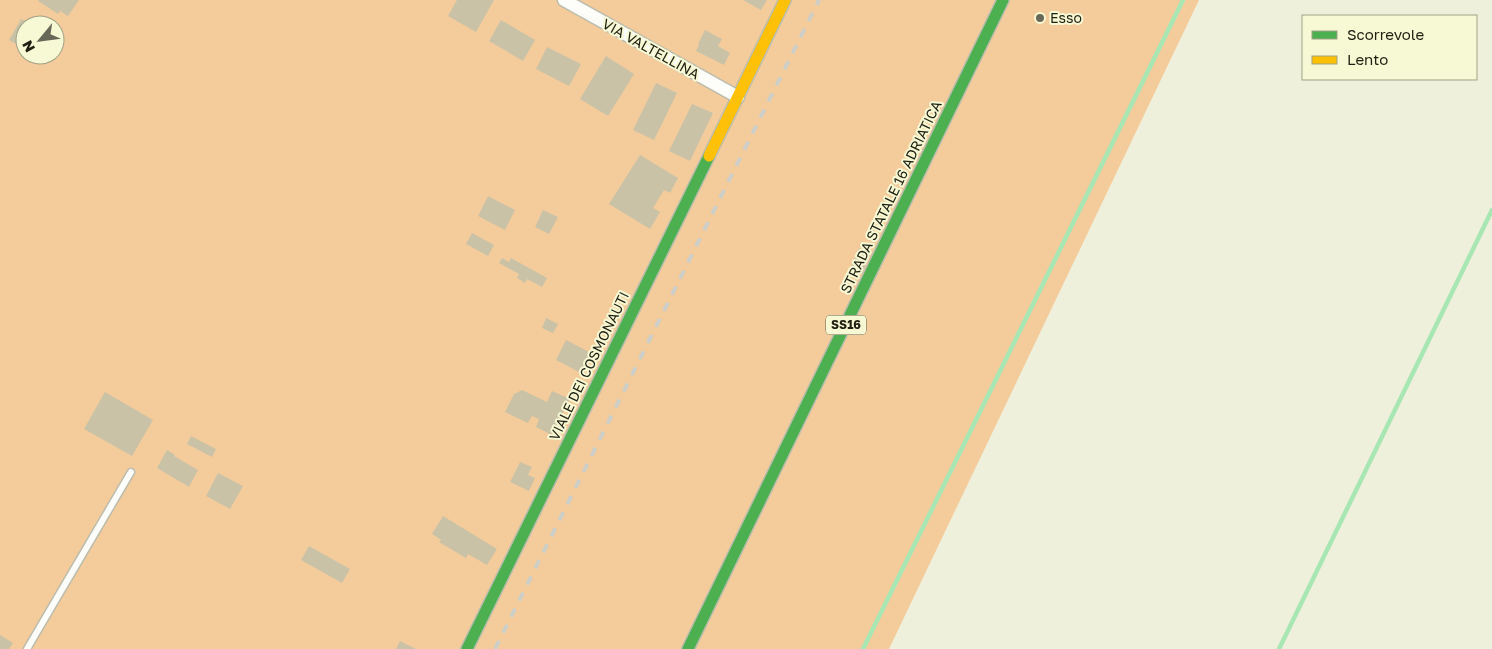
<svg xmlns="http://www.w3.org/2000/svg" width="1492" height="649" font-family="'Golos Text',sans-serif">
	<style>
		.forest { fill: #f4cc9b; fill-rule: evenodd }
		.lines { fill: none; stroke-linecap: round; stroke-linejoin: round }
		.stream { stroke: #a8e6b3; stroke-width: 4.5 }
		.building { fill: #cac2a7 }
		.lane-casing { stroke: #bcbcad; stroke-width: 9 }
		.street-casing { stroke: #bcbcad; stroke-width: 15 }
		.fast-casing { stroke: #bcbcad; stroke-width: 14 }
		.slow-casing { stroke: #bcbcad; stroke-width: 14 }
		.lane { stroke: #fdfdfa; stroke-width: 6 }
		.street { stroke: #fdfdfa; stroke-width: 12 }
		.fast { stroke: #4caf50; stroke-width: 11 }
		.slow { stroke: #ffc107; stroke-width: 11 }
		.rail { stroke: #cecec8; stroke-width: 4; stroke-dasharray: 9 9; stroke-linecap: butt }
		.poi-dot { fill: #686859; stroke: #f7f8d4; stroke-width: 2 }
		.labels { text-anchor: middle; stroke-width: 4; stroke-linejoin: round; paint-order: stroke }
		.shield { fill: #f7f8d4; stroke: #60604c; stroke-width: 1 }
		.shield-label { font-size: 12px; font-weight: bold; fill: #1f1f12 }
		.poi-label { font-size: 14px; fill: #1f1f12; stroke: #f7f8d4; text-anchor: start }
		.street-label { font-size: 14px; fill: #1f1f12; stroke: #f7f8d4 }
	</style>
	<rect width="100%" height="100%" fill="#eff0dc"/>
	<path class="forest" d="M0 0H1199L889 649H0ZM25 25H55V55H25Z"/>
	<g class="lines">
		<g class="stream">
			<polyline points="863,649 1183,0"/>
			<polyline points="1279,649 1492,210"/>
		</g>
	</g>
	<g class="building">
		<polygon points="39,0 79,0 68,16 60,11 58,14 38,1"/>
		<polygon points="457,0 494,0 476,32 448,16"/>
		<polygon points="743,0 767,0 761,10"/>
		<polygon points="21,19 33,25 25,25 25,49 9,40"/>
		<polygon points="501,20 535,40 523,61 489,41"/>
		<polygon points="705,30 722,39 718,46 730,53 724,65 696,51 699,45 698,44"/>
		<polygon points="547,47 581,64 569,86 536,69"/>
		<polygon points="606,56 634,74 608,116 580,99"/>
		<polygon points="656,83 677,93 654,140 633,130"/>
		<polygon points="692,104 713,113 690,161 669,151"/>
		<polygon points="640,155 678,178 670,193 664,190 653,208 660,212 650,229 609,204"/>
		<polygon points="488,196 515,210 505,230 478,216"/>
		<polygon points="543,210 558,217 549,234 535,227"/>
		<polygon points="472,233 494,245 488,256 466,244"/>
		<polygon points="859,248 871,253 862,274 850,269"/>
		<polygon points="502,258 509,262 511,258 547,278 542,287 527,279 525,283 517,278 519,274 499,263"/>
		<polygon points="546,318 558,324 553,333 542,328"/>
		<polygon points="566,340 591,353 581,373 556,360"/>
		<polygon points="522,390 547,402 552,391 570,399 552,435 536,427 539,419 532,416 528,423 505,412 514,394"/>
		<polygon points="105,392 153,420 132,456 84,429"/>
		<polygon points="191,436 216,449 212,457 187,444"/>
		<polygon points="167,450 175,455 174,456 198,470 189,487 157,468"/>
		<polygon points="520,462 532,467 528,475 535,478 529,491 510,482"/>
		<polygon points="218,473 243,486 230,509 206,496"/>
		<polygon points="443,516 497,549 487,565 468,554 466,558 439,542 441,540 432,534"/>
		<polygon points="309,546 350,569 342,583 301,560"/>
		<polygon points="0,635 13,643 9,649 0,649"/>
		<polygon points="400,641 416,649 396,649"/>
	</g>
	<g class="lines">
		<g class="lane-casing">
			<polyline id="lane" points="27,649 131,472"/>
		</g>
		<g class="street-casing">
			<polyline id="street" points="564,0 738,97"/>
		</g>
		<g class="fast-casing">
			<g id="fast">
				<polyline points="467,649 709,156"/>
				<polyline points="688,649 1003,0"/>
			</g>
		</g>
		<g class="slow-casing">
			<polyline id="slow" points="709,156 785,0"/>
		</g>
		<use href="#lane" class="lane"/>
		<use href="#street" class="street"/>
		<use href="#fast" class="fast"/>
		<use href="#slow" class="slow"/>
		<polyline class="rail" points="495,649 819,0"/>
	</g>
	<circle class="poi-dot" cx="1040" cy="18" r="5"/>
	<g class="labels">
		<rect class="shield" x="826" y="315.5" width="40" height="19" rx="4"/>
		<g class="shield-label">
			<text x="846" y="329">SS16</text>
		</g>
		<g class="poi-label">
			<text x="1050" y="23">Esso</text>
		</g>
		<g class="street-label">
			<text transform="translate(651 49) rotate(29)" y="5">VIA VALTELLINA</text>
			<text transform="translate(891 197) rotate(-64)" y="5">STRADA STATALE 16 ADRIATICA</text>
			<text transform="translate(589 366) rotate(-64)" y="5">VIALE DEI COSMONAUTI</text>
		</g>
	</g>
	<rect x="1302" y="15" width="175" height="65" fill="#f7f8d4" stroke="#a1a186"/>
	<rect x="1312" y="31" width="25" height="8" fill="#4caf50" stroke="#a1a186"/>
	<text x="1347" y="40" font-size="15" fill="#1f1f12">Scorrevole</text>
	<rect x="1312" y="56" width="25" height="8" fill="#ffc107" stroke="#a1a186"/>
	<text x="1347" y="65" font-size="15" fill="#1f1f12">Lento</text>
	<g transform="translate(40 40) rotate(241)"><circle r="24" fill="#f7f8d4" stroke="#a1a186"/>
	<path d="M0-4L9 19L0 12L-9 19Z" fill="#686859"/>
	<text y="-8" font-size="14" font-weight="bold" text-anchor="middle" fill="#1f1f12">N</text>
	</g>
</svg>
